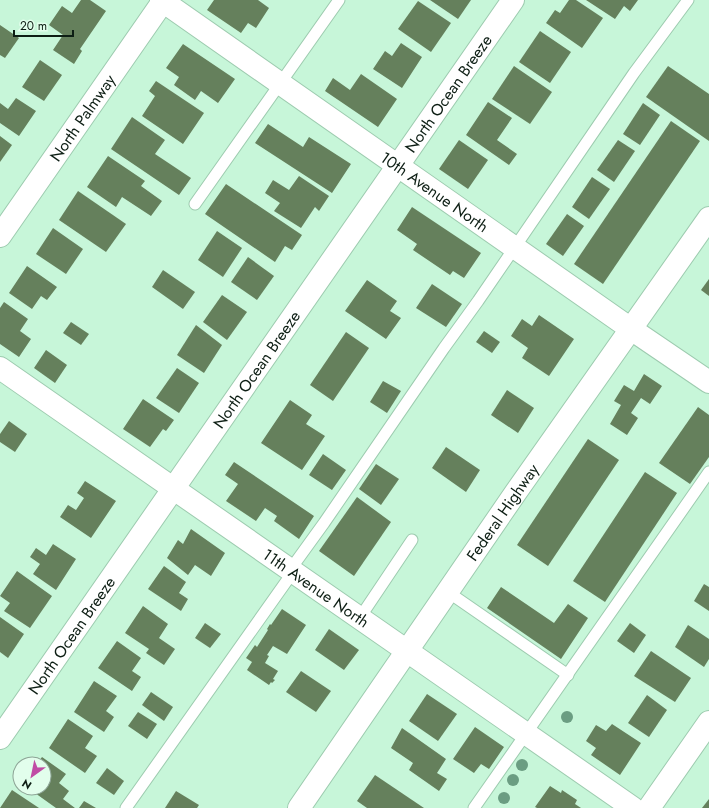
<svg xmlns="http://www.w3.org/2000/svg" width="709" height="808" font-family="Jost,sans-serif">
	<style>
		.building { fill: #65805c }
		.lines { fill: none; stroke-linecap: round; stroke-linejoin: round }
		.lane-casing { stroke: #9dcbaf; stroke-width: 13 }
		.street-casing { stroke: #9dcbaf; stroke-width: 24 }
		.secondary-casing { stroke: #9dcbaf; stroke-width: 24 }
		.lane { stroke: #fff; stroke-width: 11 }
		.street { stroke: #fff; stroke-width: 22 }
		.secondary { stroke: #fff; stroke-width: 22 }
		.tree { fill: #6b9d82 }
		.labels { text-anchor: middle; stroke-width: 3.5; stroke-linejoin: round; paint-order: stroke }
		.street-label { font-size: 16px; fill: #0d1e14; stroke: #e2feec }
	</style>
	<rect width="100%" height="100%" fill="#c7f6d9"/>
	<g class="building">
		<polygon points="81,0 90,0 106,11 80,49 82,51 74,64 53,50 63,35 49,25 62,6 72,13"/>
		<polygon points="214,0 258,0 269,8 256,28 248,23 241,33 207,10"/>
		<polygon points="430,0 471,0 458,19"/>
		<polygon points="569,0 576,0 603,18 582,48 546,23 555,10 560,13"/>
		<polygon points="586,0 638,0 630,11 624,6 615,19"/>
		<polygon points="418,1 451,23 431,52 398,29"/>
		<polygon points="0,25 19,38 5,58 0,55"/>
		<polygon points="540,31 571,52 550,83 519,62"/>
		<polygon points="401,43 422,57 402,88 373,69 385,51 392,56"/>
		<polygon points="183,44 235,79 218,103 201,91 195,100 174,85 179,77 166,68"/>
		<polygon points="40,60 62,75 44,101 22,87"/>
		<polygon points="514,66 552,92 530,124 492,99"/>
		<polygon points="668,66 709,94 709,141 646,97"/>
		<polygon points="361,74 397,99 378,127 325,91 333,78 350,90"/>
		<polygon points="156,81 204,113 183,144 142,116 155,96 149,91"/>
		<polygon points="16,98 36,111 19,136 0,123 0,103 8,109"/>
		<polygon points="488,102 512,118 497,140 517,154 509,165 466,135"/>
		<polygon points="643,103 660,115 640,145 623,134"/>
		<polygon points="132,117 165,140 155,154 191,178 179,195 111,149"/>
		<polygon points="671,121 700,141 603,284 574,264"/>
		<polygon points="268,124 303,147 309,137 351,164 332,193 255,143"/>
		<polygon points="0,136 12,145 0,162"/>
		<polygon points="459,140 488,160 468,189 439,169"/>
		<polygon points="618,140 635,151 614,182 597,170"/>
		<polygon points="108,156 145,181 141,186 162,201 151,216 122,197 116,207 87,187"/>
		<polygon points="299,176 329,196 319,211 315,207 301,228 274,211 280,203 265,193 273,180 289,190"/>
		<polygon points="592,177 610,189 589,219 572,207"/>
		<polygon points="226,184 302,235 292,250 285,246 275,262 205,214"/>
		<polygon points="78,191 126,224 106,252 59,220"/>
		<polygon points="412,207 481,253 464,278 453,271 450,275 413,250 417,244 397,230"/>
		<polygon points="567,214 584,226 563,256 546,244"/>
		<polygon points="53,228 83,249 66,274 36,254"/>
		<polygon points="217,231 242,248 223,277 198,260"/>
		<polygon points="248,257 274,276 257,300 231,282"/>
		<polygon points="27,266 57,287 47,300 41,296 32,309 9,293"/>
		<polygon points="163,270 195,292 183,309 152,287"/>
		<polygon points="709,279 709,296 701,290"/>
		<polygon points="367,280 397,301 390,311 401,318 386,339 345,311"/>
		<polygon points="432,284 462,304 446,327 416,308"/>
		<polygon points="222,295 247,312 227,340 203,322"/>
		<polygon points="4,302 28,319 20,331 31,339 19,357 0,344 0,308"/>
		<polygon points="539,315 574,339 549,376 522,358 528,348 511,336 522,319 532,326"/>
		<polygon points="71,322 89,334 81,345 63,333"/>
		<polygon points="196,325 222,345 204,373 177,355"/>
		<polygon points="484,331 500,342 492,353 476,342"/>
		<polygon points="346,332 369,348 333,401 310,385"/>
		<polygon points="46,350 67,365 55,383 34,368"/>
		<polygon points="177,368 199,383 179,413 156,398"/>
		<polygon points="644,374 662,386 650,404 641,398 631,413 638,418 627,435 610,424 621,405 614,401 624,385 634,391"/>
		<polygon points="383,381 401,391 387,413 370,402"/>
		<polygon points="507,390 534,408 518,433 491,415"/>
		<polygon points="143,399 174,420 166,431 163,429 150,447 123,429"/>
		<polygon points="290,400 312,415 306,424 325,436 302,470 261,443"/>
		<polygon points="698,407 709,415 709,457 690,484 659,463"/>
		<polygon points="9,421 27,434 15,452 0,442 0,434"/>
		<polygon points="588,439 619,460 548,566 517,545"/>
		<polygon points="446,447 480,470 466,492 432,468"/>
		<polygon points="323,454 346,470 332,490 309,475"/>
		<polygon points="234,462 314,516 299,539 274,521 277,516 265,508 256,521 226,501 238,484 225,475"/>
		<polygon points="376,464 399,479 381,505 359,489"/>
		<polygon points="645,472 677,493 605,602 573,581"/>
		<polygon points="85,481 116,501 91,538 60,517 68,505 76,510 84,498 77,493"/>
		<polygon points="357,497 391,522 354,576 319,551"/>
		<polygon points="191,529 225,553 211,576 195,565 188,575 167,558 178,540 183,544"/>
		<polygon points="53,544 76,559 56,590 33,574 40,564 30,557 36,548 46,555"/>
		<polygon points="164,566 186,582 179,593 188,599 181,611 148,589"/>
		<polygon points="17,571 52,596 30,628 4,611 10,603 0,596"/>
		<polygon points="704,584 709,587 709,611 694,601"/>
		<polygon points="501,587 554,623 568,604 588,618 561,659 487,608"/>
		<polygon points="143,606 168,624 159,638 175,649 164,665 146,653 149,649 125,633"/>
		<polygon points="282,609 306,625 287,654 273,646 267,655 269,656 265,663 278,671 273,679 275,680 272,683 271,682 269,685 247,670 252,662 246,658 255,645 257,647 268,630 267,629 270,624 271,625"/>
		<polygon points="0,617 24,634 8,658 0,652"/>
		<polygon points="205,623 221,634 210,648 195,638"/>
		<polygon points="630,623 646,635 634,653 617,641"/>
		<polygon points="688,625 709,639 709,659 704,667 675,647"/>
		<polygon points="329,629 359,650 344,670 315,650"/>
		<polygon points="117,641 141,658 132,671 141,677 132,691 98,668"/>
		<polygon points="651,651 691,678 675,702 634,676"/>
		<polygon points="301,671 331,691 316,712 286,692"/>
		<polygon points="94,681 117,696 106,711 114,717 104,732 74,712"/>
		<polygon points="151,692 173,707 164,721 142,705"/>
		<polygon points="427,694 457,714 438,741 409,721"/>
		<polygon points="647,695 667,710 649,737 628,723"/>
		<polygon points="138,712 157,724 147,739 128,726"/>
		<polygon points="68,719 93,736 85,748 97,756 85,773 49,748"/>
		<polygon points="612,724 641,743 620,775 591,755 596,748 586,741 596,725 606,731"/>
		<polygon points="475,727 504,747 489,769 481,764 474,773 453,759"/>
		<polygon points="402,728 446,759 437,773 447,779 439,791 409,770 413,763 391,748"/>
		<polygon points="42,757 66,774 59,783 69,791 63,799 75,808 56,808 28,788 44,788 44,764 37,764"/>
		<polygon points="107,768 124,781 114,795 96,783"/>
		<polygon points="375,775 424,808 367,808 357,801"/>
		<polygon points="550,786 561,793 562,790 577,800 575,804 581,808 537,808 535,807"/>
		<polygon points="12,790 39,808 0,808"/>
		<polygon points="176,791 199,805 197,808 165,808"/>
		<polygon points="709,799 709,808 702,808"/>
		<polygon points="84,801 96,808 79,808"/>
	</g>
	<g class="lines">
		<g class="lane-casing">
			<g id="lane">
				<polyline points="195,204 339,0"/>
				<polyline points="290,570 324,523 444,348 478,301 634,73 688,0"/>
				<polyline points="448,592 568,675"/>
				<polyline points="359,619 412,540"/>
				<polyline points="126,808 293,572"/>
				<polyline points="474,808 709,472"/>
			</g>
		</g>
		<g class="street-casing">
			<g id="street">
				<path id="s1" d="M161 0 631 329"/>
				<path id="s2" d="M0 236 164 0"/>
				<path id="s3" d="M0 368 633 808"/>
				<path id="s4" d="M0 738 513 0"/>
				<polyline points="649,808 709,722"/>
			</g>
		</g>
		<g class="secondary-casing">
			<g id="secondary">
				<polyline points="631,329 709,382"/>
				<path id="s5" d="M299 808 516 492 709 218"/>
			</g>
		</g>
		<use href="#lane" class="lane"/>
		<use href="#street" class="street"/>
		<use href="#secondary" class="secondary"/>
	</g>
	<g class="tree">
		<circle cx="567" cy="717" r="6"/>
		<circle cx="522" cy="765" r="6"/>
		<circle cx="513" cy="780" r="6"/>
		<circle cx="504" cy="798" r="6"/>
	</g>
	<g class="labels">
		<g class="street-label">
			<text dy="6" stroke="none"><textPath href="#s4" startOffset="785">North Ocean Breeze</textPath></text>
			<text dy="6" stroke="none"><textPath href="#s2" startOffset="144">North Palmway</textPath></text>
			<text dy="6" stroke="none"><textPath href="#s1" startOffset="334">10th Avenue North</textPath></text>
			<text dy="6" stroke="none"><textPath href="#s4" startOffset="449">North Ocean Breeze</textPath></text>
			<text dy="6" stroke="none"><textPath href="#s5" startOffset="359">Federal Highway</textPath></text>
			<text dy="6" stroke="none"><textPath href="#s3" startOffset="385">11th Avenue North</textPath></text>
			<text dy="6" stroke="none"><textPath href="#s4" startOffset="125">North Ocean Breeze</textPath></text>
		</g>
	</g>
	<g transform="translate(32 776) rotate(213)"><circle r="19" fill="#e2feec" stroke="#8da496"/>
	<path d="M0-3L7 15L0 10L-7 15Z" fill="#c04ca5"/>
	<text y="-6" font-size="11" font-weight="bold" text-anchor="middle" fill="#0d1e14">N</text>
	</g>
	<path d="M14 30v6h59v-6" fill="none" stroke="#0d1e14" stroke-width="2"/>
	<text x="20" y="30" font-size="12" fill="#0d1e14" stroke="#e2feec" stroke-width="3" paint-order="stroke">20 m</text>
</svg>
